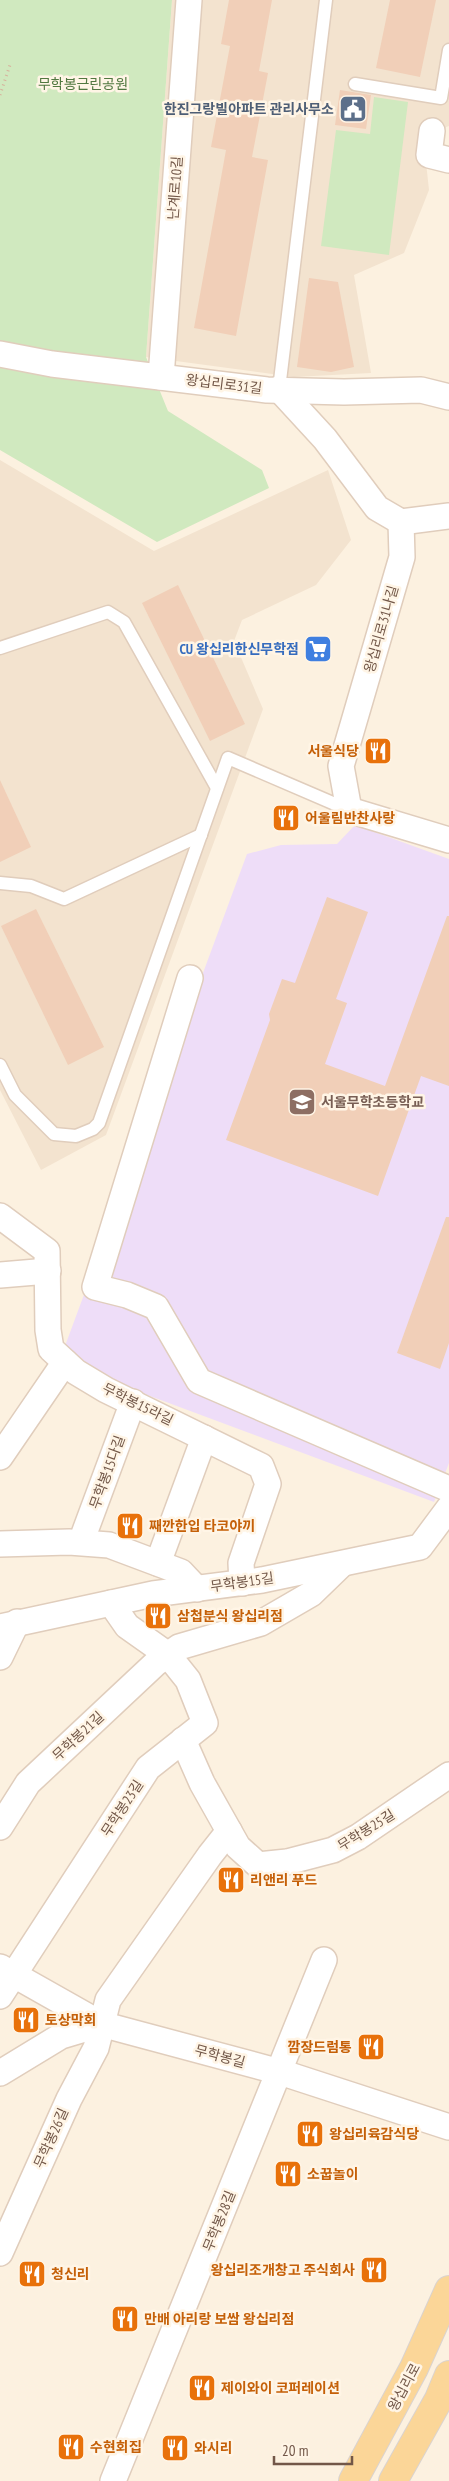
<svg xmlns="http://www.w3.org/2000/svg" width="449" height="2481" font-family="'PT Sans Narrow','Noto Sans KR',sans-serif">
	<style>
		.residential { fill: #f3e3cf }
		.education { fill: #eeddf8 }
		.green { fill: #d0e9bf }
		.building { fill: #f1cfb8 }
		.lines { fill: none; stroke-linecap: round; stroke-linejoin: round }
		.lane-casing { stroke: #e0cdbc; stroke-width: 15 }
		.street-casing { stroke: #e0cdbc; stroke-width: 28 }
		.primary-casing { stroke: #dad3cf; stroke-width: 30 }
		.path { stroke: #d6b29c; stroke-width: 3; stroke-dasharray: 1 4; stroke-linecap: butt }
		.lane { stroke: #fff; stroke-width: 12 }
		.street { stroke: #fff; stroke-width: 25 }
		.primary { stroke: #fbd698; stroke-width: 28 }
		.labels { text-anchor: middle; stroke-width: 5; stroke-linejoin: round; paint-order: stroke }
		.park-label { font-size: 14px; fill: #517840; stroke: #fff5e6 }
		.service-label { font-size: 14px; font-weight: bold; fill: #4e5e75; stroke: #fff5e6; text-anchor: end }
		.street-label { font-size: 14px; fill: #725748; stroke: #fff5e6 }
		.shop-label { font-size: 14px; font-weight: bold; fill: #366cbe; stroke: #fff5e6; text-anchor: end }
		.food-label { font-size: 14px; font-weight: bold; fill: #c56008; stroke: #fff5e6; text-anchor: start }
		.education-label { font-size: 14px; font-weight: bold; fill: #785e54; stroke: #fff5e6; text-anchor: start }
	</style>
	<rect width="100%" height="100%" fill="#fcf1e0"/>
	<g class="residential">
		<polygon points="172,0 449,0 449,126 423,135 429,190 404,253 354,275 371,373 294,377 146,357"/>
		<polygon points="0,460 154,551 328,470 351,540 316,585 242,620 234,641 263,709 106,1135 41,1170 0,1090"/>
	</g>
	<polygon class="education" points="355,825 449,859 449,1463 434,1502 107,1380 65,1346 247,854 281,845 337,844"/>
	<g class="green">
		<polygon points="0,0 172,0 146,357 168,411 262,470 269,488 157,542 0,450"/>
		<polygon points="374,97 408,102 389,255 321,246 336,130 370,134"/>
	</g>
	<g class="building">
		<polygon points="229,0 272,0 259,71 268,73 252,157 268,160 236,336 194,328 226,150 211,147 230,46 221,44"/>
		<polygon points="390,0 436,0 420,77 376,68"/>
		<polygon points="340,90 371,95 366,129 335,125"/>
		<polygon points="309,278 338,282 354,367 331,372 297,367"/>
		<polygon points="178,585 245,724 210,741 142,603"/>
		<polygon points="0,780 31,847 0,862"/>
		<polygon points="327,897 368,912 336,999 347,1003 325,1064 385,1086 447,916 449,916 449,1086 421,1076 378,1196 226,1140 270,1020 269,1014 282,979 295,983"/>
		<polygon points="36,909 104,1047 68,1065 1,926"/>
		<polygon points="446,1217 449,1217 449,1343 440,1369 397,1353"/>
	</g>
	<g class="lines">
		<g class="lane-casing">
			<g id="lane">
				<polyline points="355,84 441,98 449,50"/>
				<polyline points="279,389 326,0"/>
				<polyline points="0,648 108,612 124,622 217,788"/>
				<polyline points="0,883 31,886 64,899 201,835"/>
				<polyline points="0,1065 15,1095 54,1134 76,1136 93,1129 99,1123 228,758 349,810"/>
			</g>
		</g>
		<g class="street-casing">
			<g id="street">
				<polyline points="432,131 429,155 449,160"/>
				<polyline points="0,354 52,364 267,390 344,392 421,390 449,397"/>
				<polyline points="161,377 189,0"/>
				<polyline points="279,389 325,439 377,508 401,522"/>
				<polyline points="401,522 402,557 341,766 349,810 449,840"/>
				<polyline points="401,522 449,516"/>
				<polyline points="190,978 95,1287 127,1295 156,1307 199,1381 449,1489"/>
				<polyline points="0,1216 47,1251 48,1330 51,1349 76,1372 106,1390 261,1466 268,1484 241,1563 242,1583"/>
				<polyline points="0,1275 48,1271"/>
				<polyline points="0,1457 65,1362"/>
				<polyline points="81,1542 133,1402"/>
				<polyline points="0,1544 69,1542 109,1545 181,1572 197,1589"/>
				<polyline points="158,1563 204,1438"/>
				<polyline points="0,1627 153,1594 262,1580 420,1547 449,1508"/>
				<polyline points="0,1657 17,1622"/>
				<polyline points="183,1740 202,1783 238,1847 258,1865 287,1862 333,1850 358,1837 449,1775"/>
				<polyline points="0,1827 28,1783 156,1663 179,1647 261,1623 311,1594 342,1564"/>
				<polyline points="0,1967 101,2024 280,2072 449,2127"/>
				<polyline points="0,1996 148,1768 205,1723 188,1680 168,1655 127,1626 111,1603"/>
				<polyline points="0,2073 61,2036 101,2024"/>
				<polyline points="0,2253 69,2099 96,2048 108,2000 210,1855 229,1831"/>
				<polyline points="113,2481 324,1960"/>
			</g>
		</g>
		<g class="primary-casing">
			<g id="primary">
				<polyline points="353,2481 414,2368 449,2290"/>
				<polyline points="393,2481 439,2399 449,2375"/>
			</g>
		</g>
		<polyline class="path" points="0,95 11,62"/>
		<use href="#lane" class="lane"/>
		<use href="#street" class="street"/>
		<use href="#primary" class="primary"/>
	</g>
	<defs>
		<g id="civic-square" transform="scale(1.4375)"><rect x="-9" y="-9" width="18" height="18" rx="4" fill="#5c6f8a" stroke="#fff5e6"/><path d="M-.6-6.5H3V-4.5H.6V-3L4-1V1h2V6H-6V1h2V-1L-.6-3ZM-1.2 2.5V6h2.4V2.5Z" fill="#fff"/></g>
		<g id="supermarket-square" transform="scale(1.4375)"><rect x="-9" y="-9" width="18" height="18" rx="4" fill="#3f7fe0" stroke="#fff5e6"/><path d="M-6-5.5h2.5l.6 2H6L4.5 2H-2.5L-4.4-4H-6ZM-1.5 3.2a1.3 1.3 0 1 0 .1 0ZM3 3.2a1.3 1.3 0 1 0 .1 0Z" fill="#fff"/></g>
		<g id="restaurant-square" transform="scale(1.4375)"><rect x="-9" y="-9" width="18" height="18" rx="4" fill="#e8710a" stroke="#fff5e6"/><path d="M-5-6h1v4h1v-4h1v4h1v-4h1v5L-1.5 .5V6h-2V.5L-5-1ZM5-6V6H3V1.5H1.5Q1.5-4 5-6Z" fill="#fff"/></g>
		<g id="school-square" transform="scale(1.4375)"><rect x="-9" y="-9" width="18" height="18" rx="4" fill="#8d6e63" stroke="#fff5e6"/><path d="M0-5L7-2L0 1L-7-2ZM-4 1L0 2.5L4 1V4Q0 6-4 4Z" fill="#fff"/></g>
	</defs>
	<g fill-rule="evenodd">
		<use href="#civic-square" x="353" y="109"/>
		<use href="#supermarket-square" x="318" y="649"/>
		<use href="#restaurant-square" x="378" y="751"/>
		<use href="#restaurant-square" x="286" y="818"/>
		<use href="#school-square" x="302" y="1102"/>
		<use href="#restaurant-square" x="130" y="1526"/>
		<use href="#restaurant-square" x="158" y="1616"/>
		<use href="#restaurant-square" x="231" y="1880"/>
		<use href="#restaurant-square" x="26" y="2020"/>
		<use href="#restaurant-square" x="371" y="2047"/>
		<use href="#restaurant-square" x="310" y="2134"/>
		<use href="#restaurant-square" x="288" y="2174"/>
		<use href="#restaurant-square" x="374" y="2270"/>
		<use href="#restaurant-square" x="32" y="2274"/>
		<use href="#restaurant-square" x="125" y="2319"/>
		<use href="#restaurant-square" x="202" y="2388"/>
		<use href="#restaurant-square" x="71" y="2447"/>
		<use href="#restaurant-square" x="175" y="2448"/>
	</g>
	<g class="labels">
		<g class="park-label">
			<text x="83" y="89">무학봉근린공원</text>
		</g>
		<g class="service-label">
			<text x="334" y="114">한진그랑빌아파트 관리사무소</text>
		</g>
		<g class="street-label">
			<text transform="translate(175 188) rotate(-86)" y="5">난계로10길</text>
			<text transform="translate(224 384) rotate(7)" y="5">왕십리로31길</text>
			<text transform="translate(381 629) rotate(-74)" y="5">왕십리로31나길</text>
			<text transform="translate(138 1404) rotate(26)" y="5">무학봉15라길</text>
			<text transform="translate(107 1472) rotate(-70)" y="5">무학봉15다길</text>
			<text transform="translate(242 1582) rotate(-8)" y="5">무학봉15길</text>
			<text transform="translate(78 1736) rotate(-43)" y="5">무학봉21길</text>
			<text transform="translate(122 1808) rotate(-57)" y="5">무학봉23길</text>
			<text transform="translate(366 1830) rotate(-32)" y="5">무학봉25길</text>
			<text transform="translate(220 2056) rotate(15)" y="5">무학봉길</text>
			<text transform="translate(51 2138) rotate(-66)" y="5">무학봉26길</text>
			<text transform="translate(219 2221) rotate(-68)" y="5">무학봉28길</text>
			<text transform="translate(404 2387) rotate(-62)" y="5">왕십리로</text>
		</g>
		<g class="shop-label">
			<text x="299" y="654">CU 왕십리한신무학점</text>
		</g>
		<g class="food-label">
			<text x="359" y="756" text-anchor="end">서울식당</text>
			<text x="305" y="823">어울림반찬사랑</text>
			<text x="149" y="1531">째깐한입 타코야끼</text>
			<text x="177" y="1621">삼첩분식 왕십리점</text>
			<text x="250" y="1885">리앤리 푸드</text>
			<text x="45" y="2025">토상막회</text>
			<text x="352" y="2052" text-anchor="end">깜장드럼통</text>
			<text x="329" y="2139">왕십리육감식당</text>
			<text x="307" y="2179">소꿉놀이</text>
			<text x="355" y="2275" text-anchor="end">왕십리조개창고 주식회사</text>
			<text x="51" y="2279">청신리</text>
			<text x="144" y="2324">만배 아리랑 보쌈 왕십리점</text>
			<text x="221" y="2393">제이와이 코퍼레이션</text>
			<text x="90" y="2452">수현회집</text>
			<text x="194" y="2453">와시리</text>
		</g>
		<g class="education-label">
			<text x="321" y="1107">서울무학초등학교</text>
		</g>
	</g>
	<path d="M274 2456v8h78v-8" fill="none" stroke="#725748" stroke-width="2.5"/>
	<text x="282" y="2456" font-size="15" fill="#725748" stroke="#fff5e6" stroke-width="4" paint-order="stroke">20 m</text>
</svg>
